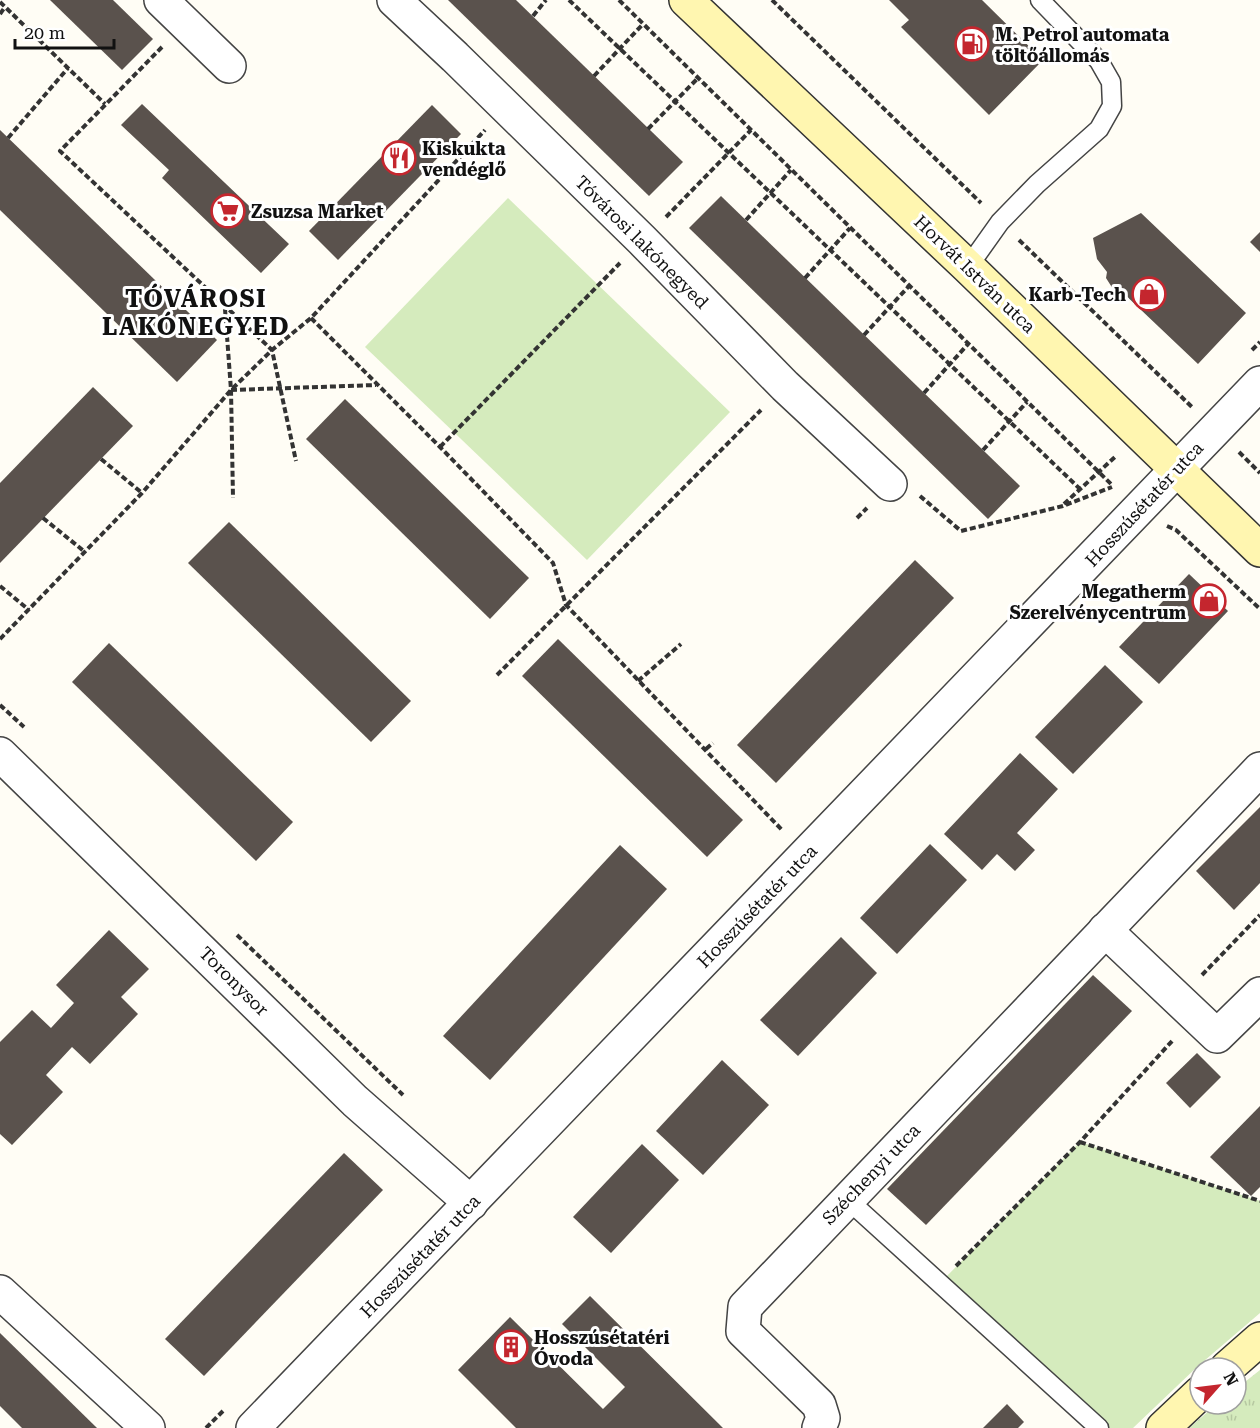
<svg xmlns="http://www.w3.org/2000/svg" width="1260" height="1428" viewBox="0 0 1260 1428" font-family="'Roboto Serif',serif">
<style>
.grass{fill:url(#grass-tufts)}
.park{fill:#d5ebbd}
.building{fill:#5a524d}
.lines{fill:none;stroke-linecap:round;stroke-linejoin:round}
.service-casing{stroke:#444;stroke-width:21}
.minor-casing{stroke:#444;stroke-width:36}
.secondary-casing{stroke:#333;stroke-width:36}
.path{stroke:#333;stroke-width:4;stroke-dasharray:6 3;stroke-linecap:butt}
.service{stroke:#fff;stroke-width:18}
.minor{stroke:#fff;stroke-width:33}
.secondary{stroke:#fff6b0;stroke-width:33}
.labels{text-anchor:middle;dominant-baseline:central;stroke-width:6;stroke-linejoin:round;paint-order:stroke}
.poi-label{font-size:18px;font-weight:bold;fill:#111;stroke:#fff;text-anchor:start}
.street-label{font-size:18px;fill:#111;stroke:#fff}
.district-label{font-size:24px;font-weight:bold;letter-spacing:1.5px;fill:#111;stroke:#fff}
</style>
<defs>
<pattern id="grass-tufts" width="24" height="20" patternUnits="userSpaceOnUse" patternTransform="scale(1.5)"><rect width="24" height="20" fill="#d5ebbd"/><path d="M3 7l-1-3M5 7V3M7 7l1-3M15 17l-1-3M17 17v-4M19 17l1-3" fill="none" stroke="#b6c8a1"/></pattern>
</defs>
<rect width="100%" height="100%" fill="#fffdf5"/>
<path class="grass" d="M 1260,1370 L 1260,1428 L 1189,1428 L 1217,1404 L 1236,1404 L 1236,1389 Z"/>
<g class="park">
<path d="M 508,198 L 730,412 L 587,560 L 365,347 Z"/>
<path d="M 1080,1142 L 1260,1201 L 1260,1313 L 1197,1367 L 1133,1428 L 1099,1428 L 939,1284 Z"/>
</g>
<g class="building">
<path d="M 50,0 L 113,0 L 153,39 L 122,70 Z"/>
<path d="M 448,0 L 516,0 L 683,162 L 649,196 Z"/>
<path d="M 889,0 L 982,0 L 1043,60 L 989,115 L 901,27 L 909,20 Z"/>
<path d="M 142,104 L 289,244 L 261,273 L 162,178 L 169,170 L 121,125 Z"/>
<path d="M 432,105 L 461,134 L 338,260 L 309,231 Z"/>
<path d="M 0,130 L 217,340 L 177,382 L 0,210 Z"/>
<path d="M 721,196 L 1020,486 L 988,519 L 689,228 Z"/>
<path d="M 1141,213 L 1246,313 L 1198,364 L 1120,290 L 1113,289 L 1106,278 L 1107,272 L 1097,259 L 1093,238 Z"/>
<path d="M 1260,232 L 1260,252 L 1250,242 Z"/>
<path d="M 93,387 L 133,426 L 0,563 L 0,483 Z"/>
<path d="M 345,399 L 529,578 L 490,619 L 306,439 Z"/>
<path d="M 229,522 L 411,701 L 371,742 L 188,563 Z"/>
<path d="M 915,560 L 954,598 L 776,783 L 737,745 Z"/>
<path d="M 1189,574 L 1228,611 L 1159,684 L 1119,647 Z"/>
<path d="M 558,639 L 743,820 L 707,857 L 522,676 Z"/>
<path d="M 109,643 L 293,822 L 256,861 L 72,682 Z"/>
<path d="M 1105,665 L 1143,702 L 1073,774 L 1035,737 Z"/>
<path d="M 1020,753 L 1058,789 L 1017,833 L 1035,850 L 1015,871 L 997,854 L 982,870 L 944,834 Z"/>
<path d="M 1260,807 L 1260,883 L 1234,910 L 1196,871 Z"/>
<path d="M 930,844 L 967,880 L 897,954 L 860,918 Z"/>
<path d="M 620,845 L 667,889 L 490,1080 L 443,1036 Z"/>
<path d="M 109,930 L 149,969 L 121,997 L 138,1014 L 90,1064 L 72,1047 L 46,1075 L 63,1092 L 12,1145 L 0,1134 L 0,1042 L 32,1010 L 51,1028 L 74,1003 L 56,985 Z"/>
<path d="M 841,937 L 877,973 L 798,1056 L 760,1020 Z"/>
<path d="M 1093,975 L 1132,1011 L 926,1225 L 887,1189 Z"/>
<path d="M 1197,1053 L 1221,1077 L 1190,1108 L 1166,1083 Z"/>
<path d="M 722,1060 L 769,1105 L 703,1175 L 656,1131 Z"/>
<path d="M 1260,1106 L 1260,1187 L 1251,1196 L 1210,1157 Z"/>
<path d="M 642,1144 L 679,1180 L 611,1253 L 573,1217 Z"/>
<path d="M 344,1153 L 383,1190 L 204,1376 L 165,1339 Z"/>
<path d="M 590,1296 L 723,1428 L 516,1428 L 458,1370 L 510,1317 L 603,1409 L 625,1387 L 562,1324 Z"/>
<path d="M 0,1333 L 97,1428 L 22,1428 L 0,1406 Z"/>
<path d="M 1007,1404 L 1024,1422 L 1018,1428 L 983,1428 Z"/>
</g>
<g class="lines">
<g class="service-casing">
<g id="service">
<path d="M 968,267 L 1000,222 L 1037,184 L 1099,129 L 1112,106 L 1111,82 L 1099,61 L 1040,0"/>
<path d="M 847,1199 L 1099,1428"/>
</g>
</g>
<g class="minor-casing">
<g id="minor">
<path d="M 161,0 L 229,66"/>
<path d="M 394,0 L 455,57 L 642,240 L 785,386 L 890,484"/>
<path d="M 0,754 L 355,1101 L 471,1203"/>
<path d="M 1105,930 L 1217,1036 L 1260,994"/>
<path d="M 0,1292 L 148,1428"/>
<path d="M 253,1428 L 1260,383"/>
<path d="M 819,1428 L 823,1418 L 819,1405 L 743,1331 L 745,1307 L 1260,769"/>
</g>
</g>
<g class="secondary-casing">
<g id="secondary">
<path d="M 686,0 L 968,267 L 1260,550"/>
<path d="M 1227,1368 L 1260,1339"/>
<path d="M 1163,1428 L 1200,1393"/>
</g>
</g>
<g class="path">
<path d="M 569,0 L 1080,489"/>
<path d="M 619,0 L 1113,486"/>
<path d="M 772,0 L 981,203"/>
<path d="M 0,2 L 105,104"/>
<path d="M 0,14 L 5,7"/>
<path d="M 533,16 L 546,0"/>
<path d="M 162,47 L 60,151 L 272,350 L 296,461"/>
<path d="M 594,76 L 643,24"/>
<path d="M 648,129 L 698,78"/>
<path d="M 8,138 L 68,68"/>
<path d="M 666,217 L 751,130"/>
<path d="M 746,220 L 791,170"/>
<path d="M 1019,240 L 1193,408"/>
<path d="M 805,278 L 850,228"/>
<path d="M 225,309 L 231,390 L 233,498"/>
<path d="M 311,318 L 440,447 L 553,563 L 566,605 L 783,831"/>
<path d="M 864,335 L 909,286"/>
<path d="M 1252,350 L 1260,342"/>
<path d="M 231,390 L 376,385"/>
<path d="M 924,393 L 968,344"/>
<path d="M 440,447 L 620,263"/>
<path d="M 983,450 L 1027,402"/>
<path d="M 1239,452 L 1260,473"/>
<path d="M 101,459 L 142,493"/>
<path d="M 920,496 L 961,531 L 1063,506 L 1112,487"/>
<path d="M 1064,504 L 1116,456"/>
<path d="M 43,518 L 85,552"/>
<path d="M 857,518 L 867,508"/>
<path d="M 1167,526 L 1176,530 L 1260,609"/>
<path d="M 0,586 L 29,610"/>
<path d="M 0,639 L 142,493 L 231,390 L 272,350 L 311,318 L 485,130"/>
<path d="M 497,675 L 761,410"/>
<path d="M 638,681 L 681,644"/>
<path d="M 0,705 L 24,727"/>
<path d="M 706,749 L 713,743"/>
<path d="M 237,935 L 403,1095"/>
<path d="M 1202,975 L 1260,915"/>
<path d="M 1080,1142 L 1260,1201"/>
<path d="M 956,1266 L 1080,1142 L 1173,1040"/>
<path d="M 206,1428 L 223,1411"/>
</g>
<use href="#service" class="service"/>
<use href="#minor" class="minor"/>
<use href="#secondary" class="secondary"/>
</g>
<defs>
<g id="fuel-ring" transform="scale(1.725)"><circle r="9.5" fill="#fff" stroke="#c4262e" stroke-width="1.5"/><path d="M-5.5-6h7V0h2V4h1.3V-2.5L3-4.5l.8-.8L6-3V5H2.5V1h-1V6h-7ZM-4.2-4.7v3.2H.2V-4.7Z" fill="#c4262e"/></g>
<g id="restaurant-ring" transform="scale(1.725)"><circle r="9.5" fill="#fff" stroke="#c4262e" stroke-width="1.5"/><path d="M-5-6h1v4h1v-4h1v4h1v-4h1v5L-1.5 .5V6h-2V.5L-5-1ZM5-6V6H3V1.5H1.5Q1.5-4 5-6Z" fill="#c4262e"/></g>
<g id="supermarket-ring" transform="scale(1.725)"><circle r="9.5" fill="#fff" stroke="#c4262e" stroke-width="1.5"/><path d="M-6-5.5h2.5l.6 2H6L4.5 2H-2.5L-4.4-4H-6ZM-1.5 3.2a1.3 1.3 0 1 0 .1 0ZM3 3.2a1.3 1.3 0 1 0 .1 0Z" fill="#c4262e"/></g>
<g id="shop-ring" transform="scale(1.725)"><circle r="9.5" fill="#fff" stroke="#c4262e" stroke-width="1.5"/><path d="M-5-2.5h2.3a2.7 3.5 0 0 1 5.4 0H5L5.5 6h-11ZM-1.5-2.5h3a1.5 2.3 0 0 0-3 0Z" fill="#c4262e"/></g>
<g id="building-ring" transform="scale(1.725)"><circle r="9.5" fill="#fff" stroke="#c4262e" stroke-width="1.5"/><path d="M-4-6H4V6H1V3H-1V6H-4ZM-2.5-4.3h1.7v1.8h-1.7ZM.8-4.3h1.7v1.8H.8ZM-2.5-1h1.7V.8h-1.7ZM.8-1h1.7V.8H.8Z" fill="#c4262e"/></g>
</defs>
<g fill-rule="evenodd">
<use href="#fuel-ring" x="972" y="44"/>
<use href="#restaurant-ring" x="399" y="158"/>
<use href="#supermarket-ring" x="228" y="211"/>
<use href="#shop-ring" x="1149" y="294"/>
<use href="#shop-ring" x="1209" y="601"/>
<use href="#building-ring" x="511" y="1347"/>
</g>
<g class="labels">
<g class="poi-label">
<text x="995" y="34">M. Petrol automata<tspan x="995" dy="21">töltőállomás</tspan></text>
<text x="422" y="148">Kiskukta<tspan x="422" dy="21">vendéglő</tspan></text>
<text x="251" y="211">Zsuzsa Market</text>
<text x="1126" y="294" text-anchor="end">Karb-Tech</text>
<text x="1186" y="591" text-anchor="end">Megatherm<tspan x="1186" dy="21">Szerelvénycentrum</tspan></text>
<text x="534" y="1337">Hosszúsétatéri<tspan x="534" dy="21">Óvoda</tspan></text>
</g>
<g class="street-label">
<text transform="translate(642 242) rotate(45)">Tóvárosi lakónegyed</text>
<text transform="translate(975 274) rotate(44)">Horvát István utca</text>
<text transform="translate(1144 504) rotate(-47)">Hosszúsétatér utca</text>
<text transform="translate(757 906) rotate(-46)">Hosszúsétatér utca</text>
<text transform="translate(234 981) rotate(45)">Toronysor</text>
<text transform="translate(871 1174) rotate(-46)">Széchenyi utca</text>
<text transform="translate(420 1256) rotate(-46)">Hosszúsétatér utca</text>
</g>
<g class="district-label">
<text x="196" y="299">TÓVÁROSI<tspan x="196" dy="28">LAKÓNEGYED</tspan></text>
</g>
</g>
<g transform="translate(1218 1386) rotate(62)"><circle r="28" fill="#ffffff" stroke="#a0a0a0" stroke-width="1.5"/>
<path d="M0-4.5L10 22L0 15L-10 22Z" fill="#c4262e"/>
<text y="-9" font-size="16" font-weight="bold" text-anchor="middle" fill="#111111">N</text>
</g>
<path d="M15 39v9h99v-9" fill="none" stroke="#111111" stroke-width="3"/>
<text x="24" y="39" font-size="18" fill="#111111" stroke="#ffffff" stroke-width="4.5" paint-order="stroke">20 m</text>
</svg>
